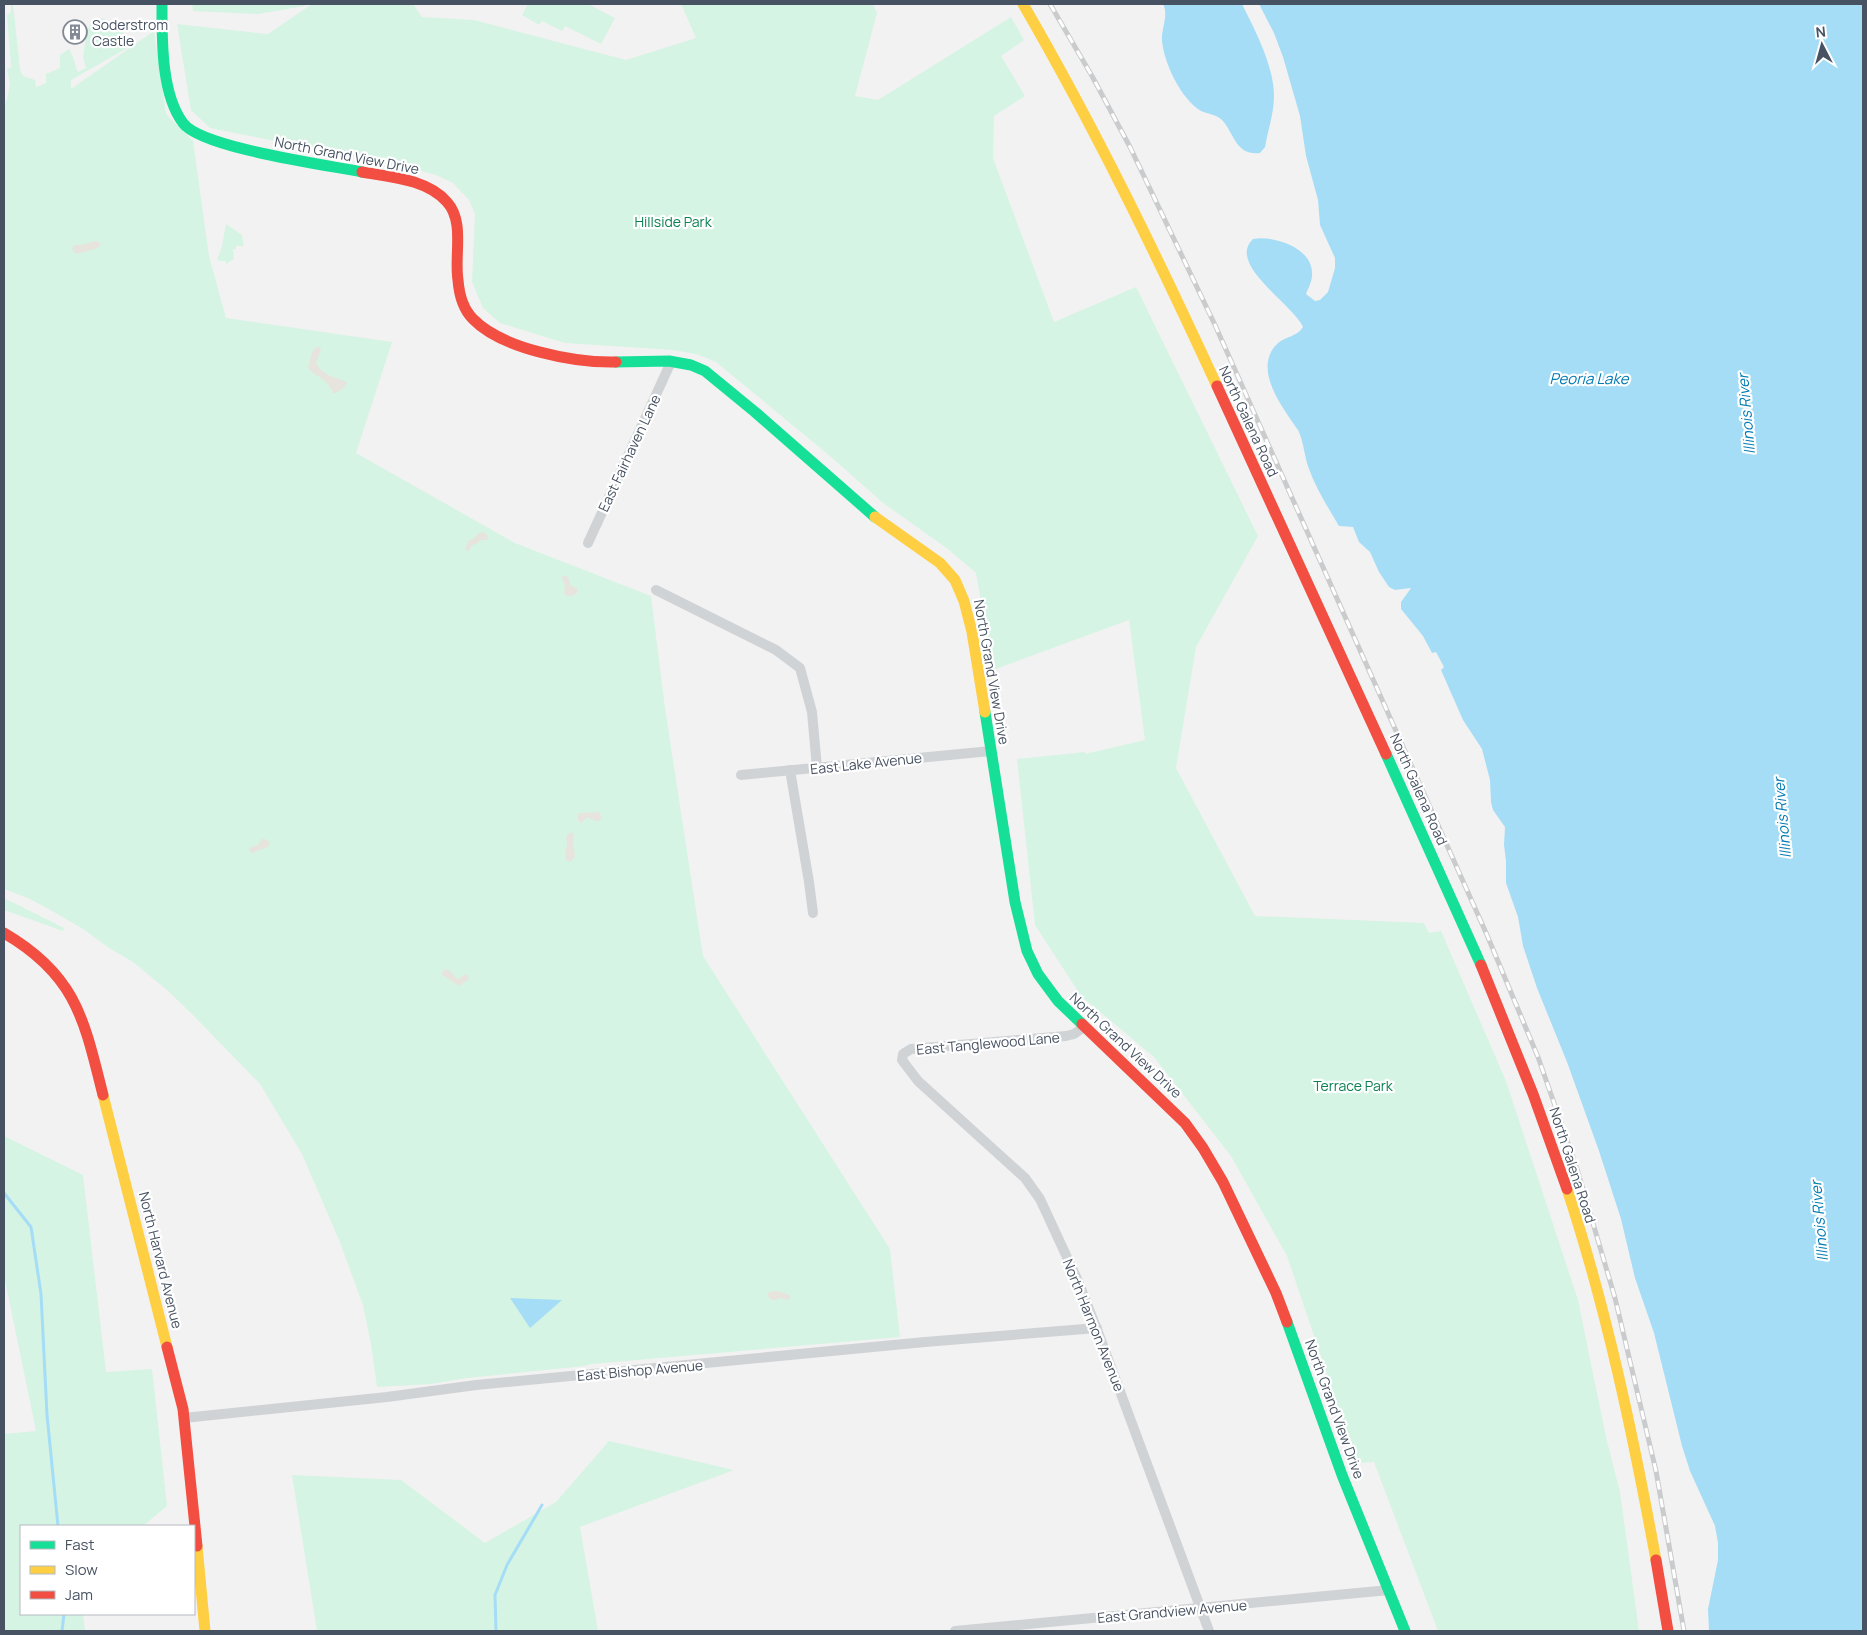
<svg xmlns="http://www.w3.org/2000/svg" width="1867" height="1635" viewBox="0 0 1867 1635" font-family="Manrope,sans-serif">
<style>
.green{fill:#d5f4e4}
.sand{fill:#e7e4de}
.water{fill:#a5ddf6}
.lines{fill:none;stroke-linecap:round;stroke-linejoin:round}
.stream{stroke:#a5ddf6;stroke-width:3}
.street{stroke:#d0d3d6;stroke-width:10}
.fast{stroke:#16e098;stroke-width:11}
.slow{stroke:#ffcf43;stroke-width:11}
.jam{stroke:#f24e42;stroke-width:11}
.rail-casing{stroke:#c9cbcd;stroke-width:5}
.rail{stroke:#fff;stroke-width:3;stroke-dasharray:9;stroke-linecap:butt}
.labels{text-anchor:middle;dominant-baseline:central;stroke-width:4.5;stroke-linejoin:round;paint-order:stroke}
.poi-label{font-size:14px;fill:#475262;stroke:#fff;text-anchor:start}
.street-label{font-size:14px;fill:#475262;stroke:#fff}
.park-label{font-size:14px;fill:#0c8253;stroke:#fff}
.water-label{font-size:15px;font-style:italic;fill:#017bb2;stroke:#fff}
</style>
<rect width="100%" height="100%" fill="#f3f2f2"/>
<g class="green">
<path d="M 11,4 L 13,4 L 20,69 L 23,76 L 35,80 L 36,87 L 46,83 L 46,74 L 60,68 L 60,55 L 69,49 C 74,56 74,64 78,72 L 86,68 L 83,57 L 87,30 L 92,22 L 101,21 L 101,18 C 111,20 125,36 136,43 L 71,80 L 71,89 L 154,31 L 166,114 L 193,141 L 209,256 L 226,318 L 392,342 L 356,453 L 515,543 L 651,596 L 665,708 L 703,956 L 890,1249 L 900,1337 L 591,1364 L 585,1366 L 467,1378 L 431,1384 L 377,1387 L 371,1344 L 363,1305 L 339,1240 L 302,1154 L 260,1084 L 192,1014 L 167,990 L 133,962 L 109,948 L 83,929 L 54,912 L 30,899 L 4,889 L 4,102 L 6,103 L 10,85 L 7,69 L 11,67 L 7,15 L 11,12 Z"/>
<path d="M 192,4 L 305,4 L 305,6 L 258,14 L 193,11 Z"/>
<path d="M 312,4 L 413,4 L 422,17 L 474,20 L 626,60 L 696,38 L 681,4 L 873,4 L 877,13 L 855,96 L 878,100 L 1011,17 L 1024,40 L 1001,56 L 1025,96 L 994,116 L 993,158 L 1054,322 L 1136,287 L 1258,536 L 1196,647 L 1176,768 L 1255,916 L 1424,923 L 1429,933 L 1441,931 L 1506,1081 L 1578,1300 L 1606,1437 L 1620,1492 L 1639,1631 L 1438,1631 L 1374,1462 L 1357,1463 L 1287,1256 L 1231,1156 L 1154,1057 L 1081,996 L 1035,925 L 1017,759 L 1085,752 L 1085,754 L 1145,740 L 1129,620 L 993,670 L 976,573 L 948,549 L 883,503 L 830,456 L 716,362 L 696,354 L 673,350 L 565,343 L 500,323 L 483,308 L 472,282 L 475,214 L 469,200 L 453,183 L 436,175 L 414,169 L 210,128 L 191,110 L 177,24 L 268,34 Z"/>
<path d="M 528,4 L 588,4 L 615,18 L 601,44 L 565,26 L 562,31 L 542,21 L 539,25 L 522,15 Z"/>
<path d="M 226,224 L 242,235 L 244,246 L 236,246 L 236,249 L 233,249 L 234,259 L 226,264 L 226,261 L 219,261 L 217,259 C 224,246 223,237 226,224 Z"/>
<path d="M 4,898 L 64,928 L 63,931 L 4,910 Z"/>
<path d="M 4,1136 L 83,1175 L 106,1372 L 152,1369 L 167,1506 L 143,1526 L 21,1526 L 21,1614 L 83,1614 L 85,1631 L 4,1631 L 4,1434 L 36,1431 L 4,1275 Z"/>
<path d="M 609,1441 L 734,1470 L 580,1527 L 598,1631 L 317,1631 L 292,1475 L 401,1480 L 485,1543 L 556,1502 Z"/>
</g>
<g class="sand">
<path d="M 96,241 L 101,243 L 99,247 C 94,249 79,255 74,253 L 72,248 L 74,245 L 81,245 Z"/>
<path d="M 316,347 L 319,347 L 321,350 L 316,362 C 321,376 336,377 347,382 L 345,387 L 336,393 L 333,393 C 327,377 316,378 308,368 L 312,352 Z"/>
<path d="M 484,532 L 488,536 L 487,540 L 481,540 L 477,544 L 472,545 L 469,551 L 465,550 L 468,541 L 474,538 L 479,533 Z"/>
<path d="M 563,575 L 568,577 L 570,585 L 577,588 L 577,593 L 572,596 L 567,596 L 564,593 L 565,586 L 562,578 Z"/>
<path d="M 599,812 L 602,817 L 599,821 C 590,822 590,812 582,823 L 578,821 L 578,814 L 580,813 Z"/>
<path d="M 572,832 L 574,835 L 573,841 L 575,856 L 571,862 L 566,860 L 565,854 L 567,844 L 566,836 Z"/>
<path d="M 262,839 L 265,839 L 270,842 L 268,847 L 252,853 L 250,852 L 249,848 L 258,845 Z"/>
<path d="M 446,969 L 450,971 L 457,979 L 467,974 L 469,979 L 459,986 L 442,975 L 442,972 Z"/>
<path d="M 773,1291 L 782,1292 L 790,1295 L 790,1299 L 788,1300 L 781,1298 L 776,1300 L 771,1300 L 767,1295 L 769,1292 Z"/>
</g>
<g class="water">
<path d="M 1163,4 L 1242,4 C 1255,30 1274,66 1274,96 C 1274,113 1268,130 1265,147 L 1260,153 C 1235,156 1234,132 1222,120 C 1216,114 1207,114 1201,111 C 1181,99 1164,63 1162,41 C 1161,29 1169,15 1163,4 Z"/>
<path d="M 1259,4 L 1863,4 L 1863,1631 L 1709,1631 L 1708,1609 L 1718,1560 L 1718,1543 L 1715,1526 L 1690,1471 L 1682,1446 L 1654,1333 L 1635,1278 L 1621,1219 L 1599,1151 L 1567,1062 L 1537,988 L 1523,946 L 1518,917 L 1506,883 L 1506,861 L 1504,845 L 1505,827 L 1493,810 L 1491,802 L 1490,780 L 1482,749 L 1463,720 L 1441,670 L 1444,667 L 1436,652 L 1432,653 L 1423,636 L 1401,609 L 1401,602 L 1411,588 L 1395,590 L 1389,587 L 1379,572 L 1370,552 L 1359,542 L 1353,527 L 1339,526 C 1328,507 1316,489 1309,469 C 1304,456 1304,442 1298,430 C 1283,408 1251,368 1278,343 C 1286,336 1297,337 1303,327 C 1294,305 1226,264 1253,239 C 1273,235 1311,247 1312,272 C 1313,279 1309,287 1306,294 L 1315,301 L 1320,300 L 1328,292 L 1335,268 L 1335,258 L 1320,225 L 1318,200 L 1306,156 L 1300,116 L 1283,57 L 1274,33 Z"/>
<path d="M 510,1298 L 562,1300 L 530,1328 Z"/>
</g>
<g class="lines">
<g class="stream">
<path d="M 4,1193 L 31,1227 L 41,1294 L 47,1415 L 58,1526"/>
<path d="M 62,1631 L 64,1614"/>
<path d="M 496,1631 L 495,1595 L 507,1565 L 542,1505"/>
</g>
<g class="street">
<path d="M 588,543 L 671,362"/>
<path d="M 656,590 L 776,650 L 800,668 L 812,712 L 817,768"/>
<path d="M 790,770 L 809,882 L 813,913"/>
<path d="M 741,775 L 991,751"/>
<path d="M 1084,1027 L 1074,1034 L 1066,1036 L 911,1049 L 903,1054 L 902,1060 L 918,1081 L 1025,1178 L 1040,1199 L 1078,1281 L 1098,1332 L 1209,1631"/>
<path d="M 184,1418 L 387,1397 L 476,1385 L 925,1342 L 1097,1328"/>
<path d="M 955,1631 L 1389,1590"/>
</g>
<g class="fast">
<path d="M 162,4 C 162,39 161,94 183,123 C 201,148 327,165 362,172"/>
<path d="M 616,362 L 669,361 L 691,365 L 705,371 L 755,412 L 875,517"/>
<path d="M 985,712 L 1015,902 L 1027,951 L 1038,974 L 1058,1001 L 1082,1024"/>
<path d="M 1386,754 L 1481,965"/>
<path d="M 1287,1322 L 1342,1475 L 1405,1631"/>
</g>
<g class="slow">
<path d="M 1023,4 C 1095,128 1157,256 1217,386"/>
<path d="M 875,517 L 940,563 L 955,580 L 964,601 L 972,632 L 985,712"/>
<path d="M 103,1095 L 167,1347"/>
<path d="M 1567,1189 C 1607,1310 1633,1435 1656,1560"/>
<path d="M 197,1546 L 205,1631"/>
</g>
<g class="jam">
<path d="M 362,172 C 390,177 427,179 447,202 C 465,222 454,255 458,280 C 459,293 463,309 473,319 C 502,349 575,363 616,362"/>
<path d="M 1217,386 L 1386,754"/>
<path d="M 4,933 C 76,975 84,1019 103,1095"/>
<path d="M 1481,965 L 1533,1094 L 1567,1189"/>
<path d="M 1082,1024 L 1185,1123 L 1203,1148 L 1223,1182 L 1276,1293 L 1287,1322"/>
<path d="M 167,1347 L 183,1409 L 197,1546"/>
<path d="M 1656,1560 L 1668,1631"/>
</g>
<g class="rail-casing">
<path id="rail" d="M 1050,4 L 1092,76 L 1130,147 L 1215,325 L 1487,935 L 1538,1057 L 1577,1169 L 1615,1298 L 1656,1471 L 1684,1631"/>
</g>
<use href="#rail" class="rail"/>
</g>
<defs>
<g id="building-ring" transform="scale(1.25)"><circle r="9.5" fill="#fff" stroke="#838a94" stroke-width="1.5"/><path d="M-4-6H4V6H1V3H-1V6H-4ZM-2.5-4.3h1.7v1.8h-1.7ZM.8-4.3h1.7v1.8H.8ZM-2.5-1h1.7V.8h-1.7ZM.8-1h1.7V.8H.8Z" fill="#838a94"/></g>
</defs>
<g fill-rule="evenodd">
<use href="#building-ring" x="75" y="32"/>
</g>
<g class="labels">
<g class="poi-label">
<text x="92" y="24">Soderstrom<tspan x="92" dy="16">Castle</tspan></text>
</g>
<g class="street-label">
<text transform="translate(347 155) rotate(11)">North Grand View Drive</text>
<text transform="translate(1249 421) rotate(65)">North Galena Road</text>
<text transform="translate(629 453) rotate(-65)">East Fairhaven Lane</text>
<text transform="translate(992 672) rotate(80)">North Grand View Drive</text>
<text transform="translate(866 763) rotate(-6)">East Lake Avenue</text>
<text transform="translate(1419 789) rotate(66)">North Galena Road</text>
<text transform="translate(988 1043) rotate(-5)">East Tanglewood Lane</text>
<text transform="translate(1126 1045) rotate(43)">North Grand View Drive</text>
<text transform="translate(1573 1165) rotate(72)">North Galena Road</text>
<text transform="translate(161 1260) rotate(76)">North Harvard Avenue</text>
<text transform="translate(1094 1325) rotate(68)">North Harmon Avenue</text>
<text transform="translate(640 1370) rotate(-5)">East Bishop Avenue</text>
<text transform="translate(1335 1409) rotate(70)">North Grand View Drive</text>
<text transform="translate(1172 1611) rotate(-5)">East Grandview Avenue</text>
</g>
<g class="park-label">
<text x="673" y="221">Hillside Park</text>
<text x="1353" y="1085">Terrace Park</text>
</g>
<g class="water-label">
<text x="1589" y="378">Peoria Lake</text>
<text transform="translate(1746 414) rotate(-95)">Illinois River</text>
<text transform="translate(1782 818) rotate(-95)">Illinois River</text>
<text transform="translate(1819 1221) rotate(-95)">Illinois River</text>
</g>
</g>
<rect width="1867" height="1635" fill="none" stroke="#475262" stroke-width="10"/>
<rect x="20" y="1525" width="175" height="90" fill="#ffffff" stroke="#b5bac0"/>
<rect x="30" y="1541" width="25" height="8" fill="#16e098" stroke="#b5bac0"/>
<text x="65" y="1550" font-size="15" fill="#475262">Fast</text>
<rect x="30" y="1566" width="25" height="8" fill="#ffcf43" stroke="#b5bac0"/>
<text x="65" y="1575" font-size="15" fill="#475262">Slow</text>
<rect x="30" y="1591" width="25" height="8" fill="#f24e42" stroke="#b5bac0"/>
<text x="65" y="1600" font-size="15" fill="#475262">Jam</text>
<g transform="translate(1822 45) rotate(354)" stroke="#ffffff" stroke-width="4" paint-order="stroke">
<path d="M0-4L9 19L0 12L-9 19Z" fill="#475262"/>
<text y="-8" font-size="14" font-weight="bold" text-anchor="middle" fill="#475262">N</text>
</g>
</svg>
